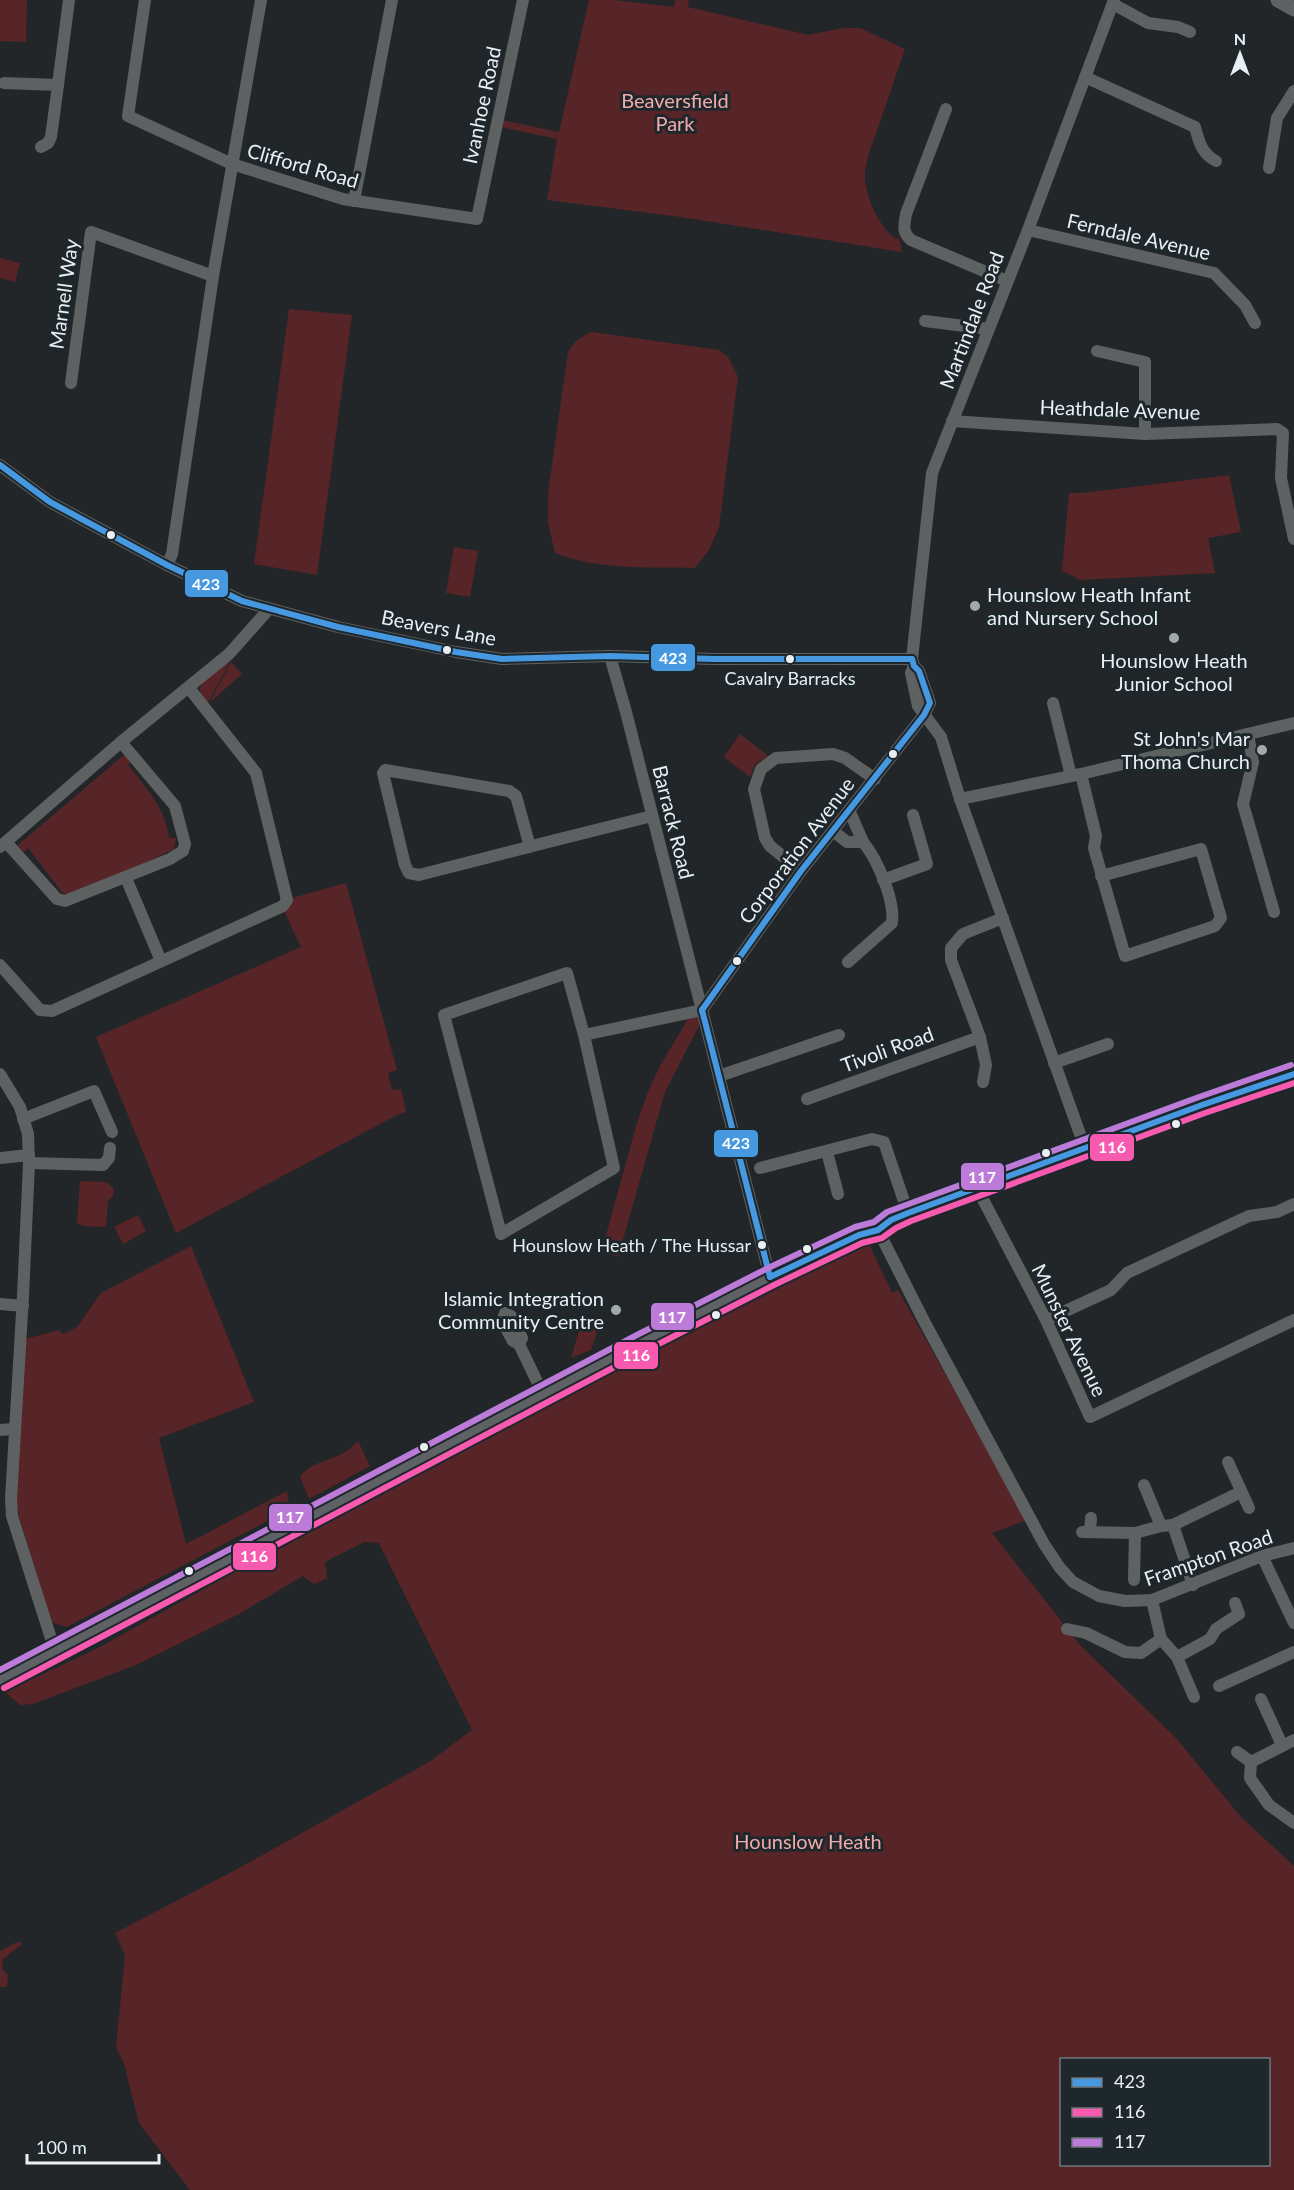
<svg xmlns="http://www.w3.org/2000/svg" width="1294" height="2190" viewBox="0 0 1294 2190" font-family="Lato,sans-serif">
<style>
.green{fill:#572528;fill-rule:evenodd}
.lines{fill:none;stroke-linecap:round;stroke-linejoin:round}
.minor{stroke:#5e6162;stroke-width:12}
.major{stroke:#5e6264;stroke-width:15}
.bus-1-casing{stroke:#1e272c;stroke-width:10}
.bus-2-casing{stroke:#1e272c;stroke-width:10}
.bus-3-casing{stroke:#1e272c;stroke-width:10}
.bus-1{stroke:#4699e1;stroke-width:6}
.bus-2{stroke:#f75aaf;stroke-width:6}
.bus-3{stroke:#bd7bd9;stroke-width:6}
.bus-dot{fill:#e9eff2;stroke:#1e272c;stroke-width:2}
.poi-dot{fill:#a3a9ab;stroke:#1e272c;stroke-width:2}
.labels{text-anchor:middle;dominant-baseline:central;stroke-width:6;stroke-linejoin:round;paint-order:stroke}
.bus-label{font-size:18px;fill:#e9eff2;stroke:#1e272c}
.park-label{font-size:20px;fill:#f3aaa9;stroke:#1e272c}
.street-label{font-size:20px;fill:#e9eff2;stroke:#1e272c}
.poi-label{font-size:20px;fill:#e9eff2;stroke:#1e272c;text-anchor:end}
.line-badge{stroke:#1e272c;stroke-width:2}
.badge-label{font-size:16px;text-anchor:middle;font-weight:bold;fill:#fff}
</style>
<rect width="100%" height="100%" fill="#222628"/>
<g class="green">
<path d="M 0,0 L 27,0 L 26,42 L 0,41 Z"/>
<path d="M 589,0 L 614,0 L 674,7 L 675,0 L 689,0 L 688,7 L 808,35 L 843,28 L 860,28 L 905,49 C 896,74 888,99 879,125 C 874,140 866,157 865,174 C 864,195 879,227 896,239 L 899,238 L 902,252 L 681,217 L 547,200 L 557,139 L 501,127 L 502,120 L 559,132 Z"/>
<path d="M 0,258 L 20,263 L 15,282 L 0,278 Z"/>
<path d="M 289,309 L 352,315 L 317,575 L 254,564 Z"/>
<path d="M 592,332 L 719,350 L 728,357 L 738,377 L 719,527 L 709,550 L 695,568 C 651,567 596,570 555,553 L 548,523 L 548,493 L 568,352 C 574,342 581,336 592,332 Z"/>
<path d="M 1229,475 L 1241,532 L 1208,538 L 1215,573 L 1081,580 L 1062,571 L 1069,493 L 1083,493 Z"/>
<path d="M 454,547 L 478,551 L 470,597 L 446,593 Z"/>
<path d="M 230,660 L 230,662 L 207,704 C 201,696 197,691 203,682 Z"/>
<path d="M 231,662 L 242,674 L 209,703 Z"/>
<path d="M 740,734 L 768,756 L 755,764 L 750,777 L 724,757 Z"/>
<path d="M 126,753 L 134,759 L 128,765 C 145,787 166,808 169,838 L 176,838 L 174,849 L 125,872 L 68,895 L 62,892 L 28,848 L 22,853 L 18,845 Z"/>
<path d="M 346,883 L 397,1070 L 388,1073 L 392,1090 L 401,1089 L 406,1112 L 397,1115 L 176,1233 L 96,1037 L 301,947 L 284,911 L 292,898 Z"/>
<path d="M 694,1009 L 700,1024 L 665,1092 L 618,1257 L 602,1250 L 636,1126 L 647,1094 L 660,1066 Z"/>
<path d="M 80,1181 L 106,1182 L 114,1189 L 113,1196 L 108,1201 L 106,1227 L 83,1226 L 77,1223 Z"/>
<path d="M 138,1215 L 146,1231 L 123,1244 L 114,1227 Z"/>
<path d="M 868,1242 L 892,1293 L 898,1290 L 1027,1520 L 992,1533 L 1080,1645 L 1176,1738 L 1241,1817 L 1294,1866 L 1294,2190 L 190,2190 L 139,2123 L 127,2076 L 126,2068 L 116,2047 L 125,1955 L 115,1933 L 243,1866 L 429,1762 L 472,1730 L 379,1543 L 364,1542 L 325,1562 L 327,1578 L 314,1584 L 303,1576 L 239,1614 L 136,1665 L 33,1704 L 20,1705 L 5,1692 L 98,1648 L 435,1460 L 592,1379 ZM 1062,2060 L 1268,2060 L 1268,2164 L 1062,2164 Z"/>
<path d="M 191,1246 L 254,1402 L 159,1438 L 186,1544 L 287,1491 L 290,1509 L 67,1627 L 51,1622 L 19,1516 L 14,1490 L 25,1339 L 59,1330 L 63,1334 L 77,1327 L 101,1293 Z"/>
<path d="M 581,1323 L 598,1328 L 591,1350 L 571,1358 Z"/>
<path d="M 358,1441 L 370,1466 L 309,1499 L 300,1477 C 311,1461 332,1461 347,1451 C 351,1448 354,1444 358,1441 Z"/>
<path d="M 19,1941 L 22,1944 L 2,1960 L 3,1970 L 8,1975 L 7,1987 L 0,1987 L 0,1951 Z"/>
</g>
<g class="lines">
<g class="minor">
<path d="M 145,0 L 128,116 L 232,164 L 343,199 L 477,219 L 523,0"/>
<path d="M 1113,4 L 1148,23 L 1178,27 L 1190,32"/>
<path d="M 1085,77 L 1195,127 C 1199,142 1202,154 1216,161"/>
<path d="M 4,83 L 58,85 L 69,0"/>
<path d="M 946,109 L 906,214 C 904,226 902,232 911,240 L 1007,281"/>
<path d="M 41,147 L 48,143 L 51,137 L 58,85"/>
<path d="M 1269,168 L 1277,118 L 1294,91"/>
<path d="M 354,201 L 392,0"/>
<path d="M 1028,230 L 1214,273 L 1245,305 L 1255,323"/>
<path d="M 925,321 L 988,329"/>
<path d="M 1097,351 L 1145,362 L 1145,434"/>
<path d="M 71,383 L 91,232 L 213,276"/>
<path d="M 952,421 L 1145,434 L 1277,429 L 1283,433 L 1281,478 L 1294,539"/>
<path d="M 0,465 L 50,502 L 167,565 L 242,601 L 338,627 L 456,652 L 502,659 L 610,656 L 715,659 L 912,659"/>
<path d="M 167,565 L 172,554 L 213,276 L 261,0"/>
<path d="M 610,656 L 626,712 L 770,1277"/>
<path d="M 914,666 L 911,673 L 918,706 L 941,737 L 960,799 L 1085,1148"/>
<path d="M 1053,703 L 1071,776"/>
<path d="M 1248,734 L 1253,762 L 1243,804 L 1274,912"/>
<path d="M 1081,774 L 1096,836 L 1094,848 L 1125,956 L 1215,926 L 1221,918 L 1201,849 L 1101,876"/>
<path d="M 960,799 L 1081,774 L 1294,723"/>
<path d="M 849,810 L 863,842"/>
<path d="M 833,831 L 847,842 L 863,842 C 878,860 895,901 892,923 L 848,962"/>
<path d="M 6,842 L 57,899 L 65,901 L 170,859 L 183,851 L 185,844 L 175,806 L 121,742"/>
<path d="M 0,847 L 121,742 L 229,654 L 269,609"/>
<path d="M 530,847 L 516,796 L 509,791 L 385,770 L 383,773 L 405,865 L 409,873 L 419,875 C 497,855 574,835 652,816"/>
<path d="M 801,871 L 770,846 L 765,838 L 754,789 L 761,769 L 776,758 L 833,754 L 845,758 L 875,779"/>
<path d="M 126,878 L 161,961"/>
<path d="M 883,880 L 927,864 L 913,815"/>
<path d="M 0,965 L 40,1010 L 52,1011 L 283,906 L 287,900 L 256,773 L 189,688"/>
<path d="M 702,1010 L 801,871 L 924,715 L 930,703 L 919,671 L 914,666 L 912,659 L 932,473 L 1028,230 L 1114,0"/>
<path d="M 584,1035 L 567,973 L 444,1015 L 501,1234 L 614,1168 L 584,1035 L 702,1010"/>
<path d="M 1054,1063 L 1108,1044"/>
<path d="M 0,1074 L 20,1107 L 28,1134 L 29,1163 L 23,1296 L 11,1499 L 12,1516 L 55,1651"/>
<path d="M 719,1076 L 839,1035"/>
<path d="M 983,1082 L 986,1065 L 980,1037 L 951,960 L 951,948 L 963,934 L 1003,918"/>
<path d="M 807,1099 L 980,1037"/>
<path d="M 23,1119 L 94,1091 L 112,1132"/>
<path d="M 827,1152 L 838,1194"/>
<path d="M 0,1158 L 29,1155"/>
<path d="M 29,1163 L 103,1165 L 109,1158 L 110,1148"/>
<path d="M 760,1168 L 872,1139 L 884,1142 L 908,1213"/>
<path d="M 977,1188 L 1046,1320 L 1090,1417 L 1294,1320"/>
<path d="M 878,1230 L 924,1321 L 1044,1544 L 1060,1568 L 1073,1582 L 1099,1596 L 1125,1601 L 1152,1600 L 1262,1556 L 1294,1548"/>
<path d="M 0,1304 L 23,1306"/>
<path d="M 505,1313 L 511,1316 L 522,1338 L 519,1344 L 513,1341 L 502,1321 Z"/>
<path d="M 1046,1320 L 1111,1290 L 1127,1273 L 1249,1216 L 1277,1212 L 1294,1204"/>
<path d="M 519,1344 L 543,1394"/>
<path d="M 0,1430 L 14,1429"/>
<path d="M 1228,1462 L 1249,1508"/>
<path d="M 1144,1485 L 1161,1526"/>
<path d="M 1173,1525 L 1241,1492"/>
<path d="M 1082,1532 L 1135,1533 L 1161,1526 L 1173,1525 L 1193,1585"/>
<path d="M 1090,1532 L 1091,1518"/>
<path d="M 1262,1556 L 1294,1623"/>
<path d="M 1134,1580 L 1135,1533"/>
<path d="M 1152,1600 L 1161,1639 L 1177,1657 L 1194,1697"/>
<path d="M 1067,1629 L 1086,1633 L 1125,1652 L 1141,1653 L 1161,1639"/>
<path d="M 1177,1657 L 1210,1639 L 1216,1629 L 1239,1614 L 1235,1603"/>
<path d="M 1219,1686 L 1294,1652"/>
<path d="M 1261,1699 L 1282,1745"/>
<path d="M 1237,1752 L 1251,1762 L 1294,1740"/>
<path d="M 1251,1762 L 1250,1778 L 1269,1805 L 1294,1823"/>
</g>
<g class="major">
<path d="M 1278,0 L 1294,9"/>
<path d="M 0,1680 L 639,1344 L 770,1277 L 859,1235 L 878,1230 L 891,1220 L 908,1213 L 1023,1172 L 1202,1105 L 1294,1074"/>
</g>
<g class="bus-1-casing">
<g id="bus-1">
<path d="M 0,465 L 50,502 L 167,565 L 242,601 L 338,627 L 456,652 L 502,659 L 610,656 L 715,659 L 912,659"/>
<path d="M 702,1010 L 801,871 L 924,715 L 930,703 L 919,671 L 914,666 L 912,659"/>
<path d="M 702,1010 L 770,1277"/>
<path d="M 770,1277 L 859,1235 L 878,1230 L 891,1220 L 908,1213 L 1202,1105 L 1294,1074"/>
</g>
</g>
<g class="bus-2-casing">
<path id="bus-2" d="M 4,1688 L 643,1352 L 774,1285 L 862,1243 L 882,1238 L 896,1228 L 911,1221 L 1205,1113 L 1294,1083"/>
</g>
<g class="bus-3-casing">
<path id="bus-3" d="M 0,1670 L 635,1336 L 766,1269 L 855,1227 L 874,1222 L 887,1212 L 1199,1097 L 1291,1065"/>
</g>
<use href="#bus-1" class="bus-1"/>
<use href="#bus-2" class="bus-2"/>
<use href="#bus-3" class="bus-3"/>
</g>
<g class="bus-dot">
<circle cx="111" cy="535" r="5"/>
<circle cx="447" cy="650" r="5"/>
<circle cx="790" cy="659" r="5"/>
<circle cx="893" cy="754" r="5"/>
<circle cx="737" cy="961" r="5"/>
<circle cx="1176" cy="1124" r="5"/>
<circle cx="1046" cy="1153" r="5"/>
<circle cx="762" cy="1245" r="5"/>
<circle cx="807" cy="1249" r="5"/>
<circle cx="716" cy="1315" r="5"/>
<circle cx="424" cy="1447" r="5"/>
<circle cx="189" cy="1571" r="5"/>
</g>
<g class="poi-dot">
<circle cx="975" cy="606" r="6"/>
<circle cx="1174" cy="638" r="6"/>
<circle cx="1262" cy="750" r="6"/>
<circle cx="616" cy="1310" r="6"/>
</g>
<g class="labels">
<g class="bus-label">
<text x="790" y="678">Cavalry Barracks</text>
<text x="751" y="1245" text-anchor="end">Hounslow Heath / The Hussar</text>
</g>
<g class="park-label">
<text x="675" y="100">Beaversfield<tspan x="675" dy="23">Park</tspan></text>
<text x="808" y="1841">Hounslow Heath</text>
</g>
<g class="street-label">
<text transform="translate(481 105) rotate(-78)">Ivanhoe Road</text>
<text transform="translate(303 165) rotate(16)">Clifford Road</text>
<text transform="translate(1139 236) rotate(13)">Ferndale Avenue</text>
<text transform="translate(63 294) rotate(-82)">Marnell Way</text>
<text transform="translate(971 320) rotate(-69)">Martindale Road</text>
<text transform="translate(1120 409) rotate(2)">Heathdale Avenue</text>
<text transform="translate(439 627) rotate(11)">Beavers Lane</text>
<text transform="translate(674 822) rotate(76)">Barrack Road</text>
<text transform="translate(796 850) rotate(-53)">Corporation Avenue</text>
<text transform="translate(887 1049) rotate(-20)">Tivoli Road</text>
<text transform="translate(1070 1330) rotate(64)">Munster Avenue</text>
<text transform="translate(1208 1557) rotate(-19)">Frampton Road</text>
</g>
<g class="poi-label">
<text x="987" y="594" text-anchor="start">Hounslow Heath Infant<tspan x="987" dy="23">and Nursery School</tspan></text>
<text x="1174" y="660" text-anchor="middle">Hounslow Heath<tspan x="1174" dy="23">Junior School</tspan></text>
<text x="1250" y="738">St John's Mar<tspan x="1250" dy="23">Thoma Church</tspan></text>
<text x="604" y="1298">Islamic Integration<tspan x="604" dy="23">Community Centre</tspan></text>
</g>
</g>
<g class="line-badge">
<rect x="184" y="569" width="45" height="29" rx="6" fill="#4699e1"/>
<rect x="650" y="643" width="46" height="29" rx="6" fill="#4699e1"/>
<rect x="713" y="1129" width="46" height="29" rx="6" fill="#4699e1"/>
<rect x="1089" y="1133" width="46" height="29" rx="6" fill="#f75aaf"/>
<rect x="960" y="1162" width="45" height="29" rx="6" fill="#bd7bd9"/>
<rect x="650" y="1302" width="45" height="29" rx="6" fill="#bd7bd9"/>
<rect x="613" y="1341" width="46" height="29" rx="6" fill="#f75aaf"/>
<rect x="268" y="1503" width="45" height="29" rx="6" fill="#bd7bd9"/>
<rect x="232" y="1542" width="45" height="29" rx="6" fill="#f75aaf"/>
</g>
<g class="badge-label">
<text x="206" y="590">423</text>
<text x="673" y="664">423</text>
<text x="736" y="1149">423</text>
<text x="1112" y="1153">116</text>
<text x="982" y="1183">117</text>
<text x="672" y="1323">117</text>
<text x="636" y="1361">116</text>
<text x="290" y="1523">117</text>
<text x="254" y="1562">116</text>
</g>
<rect x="1060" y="2058" width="210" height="108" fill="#1e272c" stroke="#6f777b" stroke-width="1.5"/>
<rect x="1072" y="2078" width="30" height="9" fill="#4699e1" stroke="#6f777b" stroke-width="1.5"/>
<text x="1114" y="2088" font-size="18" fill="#e9eff2">423</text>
<rect x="1072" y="2108" width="30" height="9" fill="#f75aaf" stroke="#6f777b" stroke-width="1.5"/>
<text x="1114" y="2118" font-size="18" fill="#e9eff2">116</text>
<rect x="1072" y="2138" width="30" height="9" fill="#bd7bd9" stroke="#6f777b" stroke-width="1.5"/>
<text x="1114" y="2148" font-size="18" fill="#e9eff2">117</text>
<g transform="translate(1240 54)" stroke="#1e272c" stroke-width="4.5" paint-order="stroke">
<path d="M0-4.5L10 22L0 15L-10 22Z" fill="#e9eff2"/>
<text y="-9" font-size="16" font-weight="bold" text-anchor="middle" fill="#e9eff2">N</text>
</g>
<path d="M27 2154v9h132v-9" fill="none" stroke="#e9eff2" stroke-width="3"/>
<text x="36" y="2154" font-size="18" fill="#e9eff2" stroke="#1e272c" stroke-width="4.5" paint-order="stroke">100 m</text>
</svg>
